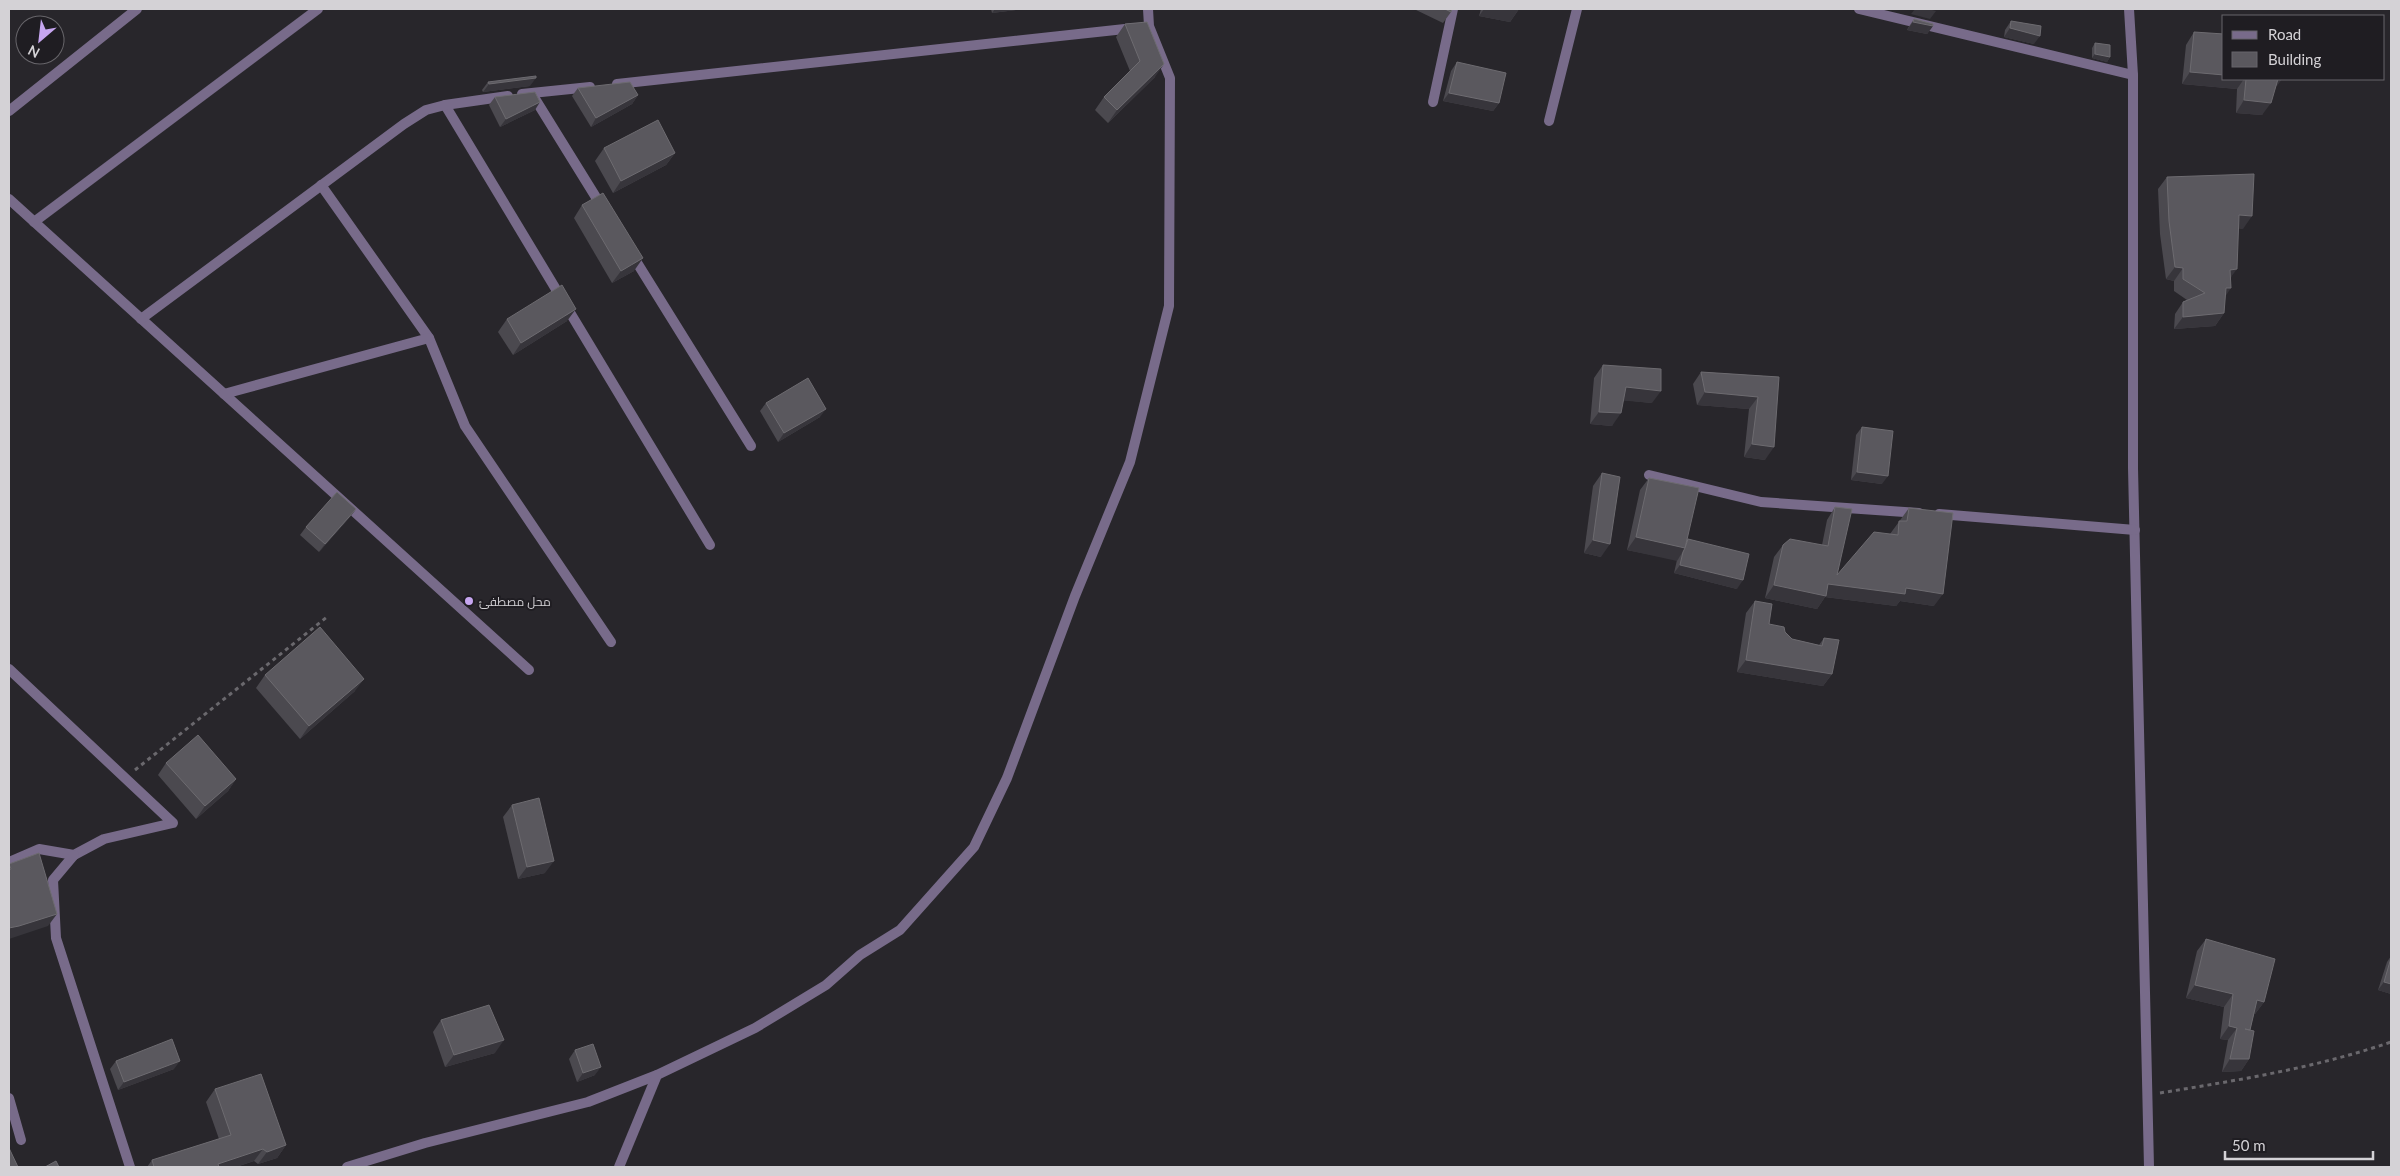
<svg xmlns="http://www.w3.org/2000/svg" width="2400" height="1176" viewBox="0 0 2400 1176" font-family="Lato,Cairo,sans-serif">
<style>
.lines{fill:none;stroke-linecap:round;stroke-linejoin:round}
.path{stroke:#6a686d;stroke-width:3;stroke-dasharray:4 4;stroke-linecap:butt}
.minor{stroke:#786b8a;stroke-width:10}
.wall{fill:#4b494f}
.shaded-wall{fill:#37353b}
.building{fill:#5a585e;stroke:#6d6b70}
.poi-dot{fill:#c6a6f0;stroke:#1f1d22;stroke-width:2}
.labels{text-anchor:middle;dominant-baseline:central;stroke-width:4;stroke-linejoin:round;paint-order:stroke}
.poi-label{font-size:12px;fill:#d4d2d6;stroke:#1f1d22;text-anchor:start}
</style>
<rect width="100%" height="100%" fill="#28262b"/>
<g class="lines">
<g class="path">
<path d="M 135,770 L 327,617"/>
<path d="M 2160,1093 C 2239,1080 2315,1068 2391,1042"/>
</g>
<g class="minor">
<path d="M 1859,9 L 2133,75"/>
<path d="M 2129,9 L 2133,75 L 2133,468 L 2149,1167"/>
<path d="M 617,84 L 1134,28"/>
<path d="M 522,94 L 590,87"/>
<path d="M 532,94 L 602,207"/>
<path d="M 1433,102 L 1453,9"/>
<path d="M 445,105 L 710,545"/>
<path d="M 9,111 L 137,9"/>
<path d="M 1549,121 L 1577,9"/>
<path d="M 321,185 L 429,338 L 465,426 L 611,642"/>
<path d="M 9,199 L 529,670"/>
<path d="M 34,222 L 318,9"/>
<path d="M 631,253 L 751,446"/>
<path d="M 141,319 L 404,124 L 426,110 L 445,105 L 508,96"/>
<path d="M 224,394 L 429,338"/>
<path d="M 1649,475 L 1761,502 L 1919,513"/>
<path d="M 1939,514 L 2135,530"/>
<path d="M 9,669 L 173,823 L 104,839 L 74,855 L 39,849 L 9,862"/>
<path d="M 74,855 L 53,880 L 56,938 L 130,1167"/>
<path d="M 9,1098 L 21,1140"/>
<path d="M 347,1167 L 425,1143 L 588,1102 L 657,1075 L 755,1028 L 826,985 L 860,955 L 900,930 L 974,847 L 1007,778 L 1075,596 L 1130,462 L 1169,306 L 1170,78 L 1149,26 L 1148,9"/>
<path d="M 619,1167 L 657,1075"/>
</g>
</g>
<g class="wall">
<path d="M 991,9 L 1023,9 L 992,13 Z"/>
<path d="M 1414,9 L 1452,9 L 1451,12 L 1443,23 Z"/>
<path d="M 1481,9 L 1519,9 L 1510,22 L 1479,16 Z"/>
<path d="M 1914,19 L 1933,26 L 1927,34 L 1907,30 L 1908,28 Z"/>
<path d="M 2011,21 L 2034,44 L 2004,37 L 2005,30 Z"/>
<path d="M 1125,24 L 1155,77 L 1108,123 L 1095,110 L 1104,97 L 1130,71 L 1116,37 Z"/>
<path d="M 2194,32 L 2224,79 L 2282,79 L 2276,86 L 2262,115 L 2236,113 L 2237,89 L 2182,84 L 2186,45 Z"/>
<path d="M 2095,43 L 2110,57 L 2107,62 L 2092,58 L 2092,48 Z"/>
<path d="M 1457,62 L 1499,103 L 1493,111 L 1443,101 L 1451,71 Z"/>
<path d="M 488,82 L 530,86 L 483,92 L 482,90 Z"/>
<path d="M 578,88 L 638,95 L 632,104 L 591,127 L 572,96 Z"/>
<path d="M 495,97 L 535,110 L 500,127 L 489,105 Z"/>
<path d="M 604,148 L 675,153 L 666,165 L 613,193 L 595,161 Z"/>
<path d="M 2167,177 L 2243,229 L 2239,228 L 2231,278 L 2225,296 L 2224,313 L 2215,326 L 2174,329 L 2175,314 L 2183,302 L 2187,300 L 2174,291 L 2174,281 L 2166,279 L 2160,234 L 2158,189 Z"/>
<path d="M 582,205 L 634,271 L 612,283 L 574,218 Z"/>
<path d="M 507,319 L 567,321 L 513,355 L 498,332 Z"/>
<path d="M 1603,365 L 1652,403 L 1623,400 L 1612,426 L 1590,424 L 1594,378 Z"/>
<path d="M 1701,372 L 1779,377 L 1765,460 L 1744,457 L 1749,409 L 1697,405 L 1693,384 Z"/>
<path d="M 766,403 L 820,417 L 778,442 L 760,411 Z"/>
<path d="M 1862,427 L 1882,484 L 1851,480 L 1856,435 Z"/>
<path d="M 1602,473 L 1601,557 L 1584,553 L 1593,486 Z"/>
<path d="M 1649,478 L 1688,539 L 1737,589 L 1674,573 L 1677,560 L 1627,550 L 1640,490 Z"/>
<path d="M 1835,507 L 1837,575 L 1890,534 L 1909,508 L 1934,606 L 1900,601 L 1896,606 L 1825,597 L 1817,609 L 1765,598 L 1774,557 L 1783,545 L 1822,545 L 1827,520 Z"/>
<path d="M 356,509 L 350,517 L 319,552 L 300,535 L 306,527 Z"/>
<path d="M 1755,601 L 1769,624 L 1785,632 L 1792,639 L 1819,645 L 1824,638 L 1832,674 L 1823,686 L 1737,672 L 1746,613 Z"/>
<path d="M 265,675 L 355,691 L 300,739 L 256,688 Z"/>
<path d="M 166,763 L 236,779 L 228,791 L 196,819 L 158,775 Z"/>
<path d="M 512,805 L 545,873 L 518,879 L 503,817 Z"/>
<path d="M 2206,939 L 2264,1002 L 2255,1014 L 2254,1014 L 2250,1030 L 2249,1059 L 2241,1071 L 2222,1072 L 2228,1040 L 2220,1039 L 2224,1007 L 2186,998 L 2197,951 Z"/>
<path d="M 2391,956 L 2391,994 L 2378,990 L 2387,962 Z"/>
<path d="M 441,1020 L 495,1053 L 445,1067 L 433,1032 Z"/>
<path d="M 575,1050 L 595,1075 L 577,1082 L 569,1059 Z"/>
<path d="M 116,1061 L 174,1069 L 118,1090 L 110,1069 Z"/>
<path d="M 215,1089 L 286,1145 L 277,1158 L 258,1164 L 254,1161 L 236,1167 L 147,1167 L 152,1160 L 219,1139 L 206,1102 Z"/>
</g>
<g class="shaded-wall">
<path d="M 995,9 L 1023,9 L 992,13 Z"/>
<path d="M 1484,9 L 1519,9 L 1510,22 L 1479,16 Z"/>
<path d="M 1915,9 L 1928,9 L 1936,11 L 1930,19 L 1911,14 Z"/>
<path d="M 1913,22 L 1933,26 L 1927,34 L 1907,30 Z"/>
<path d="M 2010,28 L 2040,36 L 2034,44 L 2004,37 Z"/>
<path d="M 2095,54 L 2110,57 L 2107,62 L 2092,58 Z"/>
<path d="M 1164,64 L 1155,77 L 1108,123 L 1117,110 Z"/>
<path d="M 2190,72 L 2224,75 L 2224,79 L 2244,79 L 2237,89 L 2182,84 Z"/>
<path d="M 536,78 L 530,86 L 483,92 L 489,84 Z"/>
<path d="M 2276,79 L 2282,79 L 2277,86 L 2271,86 Z"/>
<path d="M 1449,93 L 1499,103 L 1493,111 L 1443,101 Z"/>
<path d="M 638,95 L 632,104 L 591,127 L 596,118 Z"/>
<path d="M 2244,100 L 2271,103 L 2262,115 L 2236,113 Z"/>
<path d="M 540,102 L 535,110 L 500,127 L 506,119 Z"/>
<path d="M 675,153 L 666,165 L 613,193 L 621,181 Z"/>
<path d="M 2239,215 L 2252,216 L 2243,229 L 2231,228 Z"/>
<path d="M 643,258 L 634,271 L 612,283 L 621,271 Z"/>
<path d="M 2175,267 L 2183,268 L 2174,281 L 2166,279 Z"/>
<path d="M 2237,269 L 2228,281 L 2230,270 Z"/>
<path d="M 2226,288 L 2231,288 L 2223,300 Z"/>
<path d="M 576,309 L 567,321 L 513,355 L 521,343 Z"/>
<path d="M 2224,313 L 2215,326 L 2174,329 L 2183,317 Z"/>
<path d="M 1626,387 L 1661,391 L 1652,403 L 1617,400 Z"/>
<path d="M 1705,392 L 1758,397 L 1749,409 L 1697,405 Z"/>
<path d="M 826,409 L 820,417 L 778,442 L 784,433 Z"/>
<path d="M 1599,412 L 1621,413 L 1612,426 L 1590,424 Z"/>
<path d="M 1752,444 L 1774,447 L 1765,460 L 1744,457 Z"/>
<path d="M 1857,472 L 1888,476 L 1882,484 L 1851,480 Z"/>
<path d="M 356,509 L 350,517 L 319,552 L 325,544 Z"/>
<path d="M 1636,537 L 1685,548 L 1677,561 L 1627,550 Z"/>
<path d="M 1593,540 L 1610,544 L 1601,557 L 1584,553 Z"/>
<path d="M 1680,565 L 1743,580 L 1737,589 L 1674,573 Z"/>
<path d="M 1828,584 L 1906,588 L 1943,594 L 1934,606 L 1900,601 L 1896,606 L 1825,597 L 1817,609 L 1765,598 L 1774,585 Z"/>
<path d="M 1746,660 L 1832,674 L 1823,686 L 1737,672 Z"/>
<path d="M 364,679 L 355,691 L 300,739 L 309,726 Z"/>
<path d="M 236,779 L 228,791 L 196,819 L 205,806 Z"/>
<path d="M 554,861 L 545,873 L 518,879 L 527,867 Z"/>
<path d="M 57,914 L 48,926 L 9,939 L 9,928 Z"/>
<path d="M 2384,982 L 2391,984 L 2391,994 L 2378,990 Z"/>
<path d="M 2195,985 L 2233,994 L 2224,1007 L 2186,998 Z"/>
<path d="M 2257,1000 L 2264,1002 L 2255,1014 L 2248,1013 Z"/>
<path d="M 2229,1026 L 2237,1028 L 2228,1040 L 2220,1039 Z"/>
<path d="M 504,1040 L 495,1053 L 445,1067 L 454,1055 Z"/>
<path d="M 2230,1059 L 2249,1059 L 2241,1071 L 2222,1072 Z"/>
<path d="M 180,1061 L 174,1069 L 118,1090 L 124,1082 Z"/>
<path d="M 601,1067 L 595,1075 L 577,1082 L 583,1073 Z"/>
<path d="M 286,1145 L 277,1158 L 258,1164 L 267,1152 Z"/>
<path d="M 263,1149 L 254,1161 L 236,1167 L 216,1167 L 218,1164 Z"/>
</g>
<g class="building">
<path d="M 1445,9 L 1452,9 L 1451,12 Z"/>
<path d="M 1914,19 L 1933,24 L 1933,26 L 1913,22 Z"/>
<path d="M 2011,21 L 2041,26 L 2040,36 L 2010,28 Z"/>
<path d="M 1147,22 L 1164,64 L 1117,110 L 1104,97 L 1140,61 L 1125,24 Z"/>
<path d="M 2194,32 L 2224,34 L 2224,75 L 2190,72 Z"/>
<path d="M 2095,43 L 2110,45 L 2110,57 L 2095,54 Z"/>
<path d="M 1457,62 L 1506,73 L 1499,103 L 1449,93 Z"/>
<path d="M 536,76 L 536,78 L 489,84 L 488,82 Z"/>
<path d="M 2246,79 L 2278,79 L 2271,103 L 2244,100 Z"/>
<path d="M 630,82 L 638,95 L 596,118 L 578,88 Z"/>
<path d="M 535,92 L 540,102 L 506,119 L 495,97 Z"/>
<path d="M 658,120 L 675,153 L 621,181 L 604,148 Z"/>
<path d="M 2254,174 L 2252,216 L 2239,215 L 2237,269 L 2230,270 L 2231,288 L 2226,288 L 2224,313 L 2183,317 L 2183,302 L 2205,293 L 2183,279 L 2183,268 L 2175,267 L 2169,221 L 2167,177 Z"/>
<path d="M 603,193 L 643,258 L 621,271 L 582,205 Z"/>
<path d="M 562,285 L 576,309 L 521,343 L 507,319 Z"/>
<path d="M 1603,365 L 1661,369 L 1661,391 L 1626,387 L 1621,413 L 1599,412 Z"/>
<path d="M 1701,372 L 1779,377 L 1774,447 L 1752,444 L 1758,397 L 1705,392 Z"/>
<path d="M 808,378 L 826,409 L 784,433 L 766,403 Z"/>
<path d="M 1862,427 L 1893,431 L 1888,476 L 1857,472 Z"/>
<path d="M 1602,473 L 1620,477 L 1610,544 L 1593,540 Z"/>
<path d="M 1649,478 L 1699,488 L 1685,548 L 1636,537 Z"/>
<path d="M 337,492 L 356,509 L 325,544 L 306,527 Z"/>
<path d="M 1835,507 L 1852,509 L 1837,575 L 1874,532 L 1898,535 L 1899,521 L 1907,521 L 1909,508 L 1953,513 L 1943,594 L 1906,588 L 1905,594 L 1828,584 L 1826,596 L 1774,585 L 1783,545 L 1790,539 L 1828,546 Z"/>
<path d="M 1688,539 L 1749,554 L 1743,580 L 1680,565 L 1683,552 L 1685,548 Z"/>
<path d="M 1755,601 L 1772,604 L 1769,624 L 1784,627 L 1785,632 L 1792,639 L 1822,646 L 1824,638 L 1839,640 L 1832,674 L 1746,660 Z"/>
<path d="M 320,627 L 364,679 L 309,726 L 265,675 Z"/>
<path d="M 198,735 L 236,779 L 205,806 L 166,763 Z"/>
<path d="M 539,798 L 554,861 L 527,867 L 512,805 Z"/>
<path d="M 39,853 L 57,914 L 19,926 L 9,928 L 9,870 L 11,869 L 9,864 Z"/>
<path d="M 2206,939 L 2275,959 L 2264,1002 L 2257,1000 L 2250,1030 L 2245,1029 L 2254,1031 L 2249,1059 L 2230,1059 L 2237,1028 L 2229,1026 L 2233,994 L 2195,985 Z"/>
<path d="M 2391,958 L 2391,984 L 2384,982 Z"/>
<path d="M 489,1005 L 504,1040 L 454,1055 L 441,1020 Z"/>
<path d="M 172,1039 L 180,1061 L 124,1082 L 116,1061 Z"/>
<path d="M 593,1044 L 601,1067 L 583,1073 L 575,1050 Z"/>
<path d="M 261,1074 L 286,1145 L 267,1152 L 263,1149 L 218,1164 L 219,1167 L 154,1167 L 152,1160 L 231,1135 L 215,1089 Z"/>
<path d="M 9,1148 L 18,1167 L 9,1167 Z"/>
<path d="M 56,1161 L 59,1167 L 45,1167 Z"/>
</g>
<circle class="poi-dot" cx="469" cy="601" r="5"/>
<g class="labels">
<g class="poi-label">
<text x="479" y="601">محل مصطفئ</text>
</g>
</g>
<rect width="2400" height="1176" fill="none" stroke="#d4d2d6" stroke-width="20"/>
<rect x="2222" y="15" width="162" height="65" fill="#1f1d22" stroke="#67656a"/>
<rect x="2232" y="31" width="25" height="8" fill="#786b8a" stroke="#67656a"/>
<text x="2268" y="40" font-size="15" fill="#d4d2d6">Road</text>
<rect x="2232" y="52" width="25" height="15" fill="#5a585e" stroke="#67656a"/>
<text x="2268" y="65" font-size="15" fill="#d4d2d6">Building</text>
<g transform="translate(40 40) rotate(208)"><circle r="24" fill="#1f1d22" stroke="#67656a"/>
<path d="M0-4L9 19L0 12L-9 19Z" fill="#c6a6f0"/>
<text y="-8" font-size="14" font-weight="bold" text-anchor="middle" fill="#d4d2d6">N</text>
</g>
<path d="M2225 1151v8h148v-8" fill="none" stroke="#d4d2d6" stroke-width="2.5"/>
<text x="2232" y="1151" font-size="15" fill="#d4d2d6" stroke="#1f1d22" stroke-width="4" paint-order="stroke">50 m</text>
</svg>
